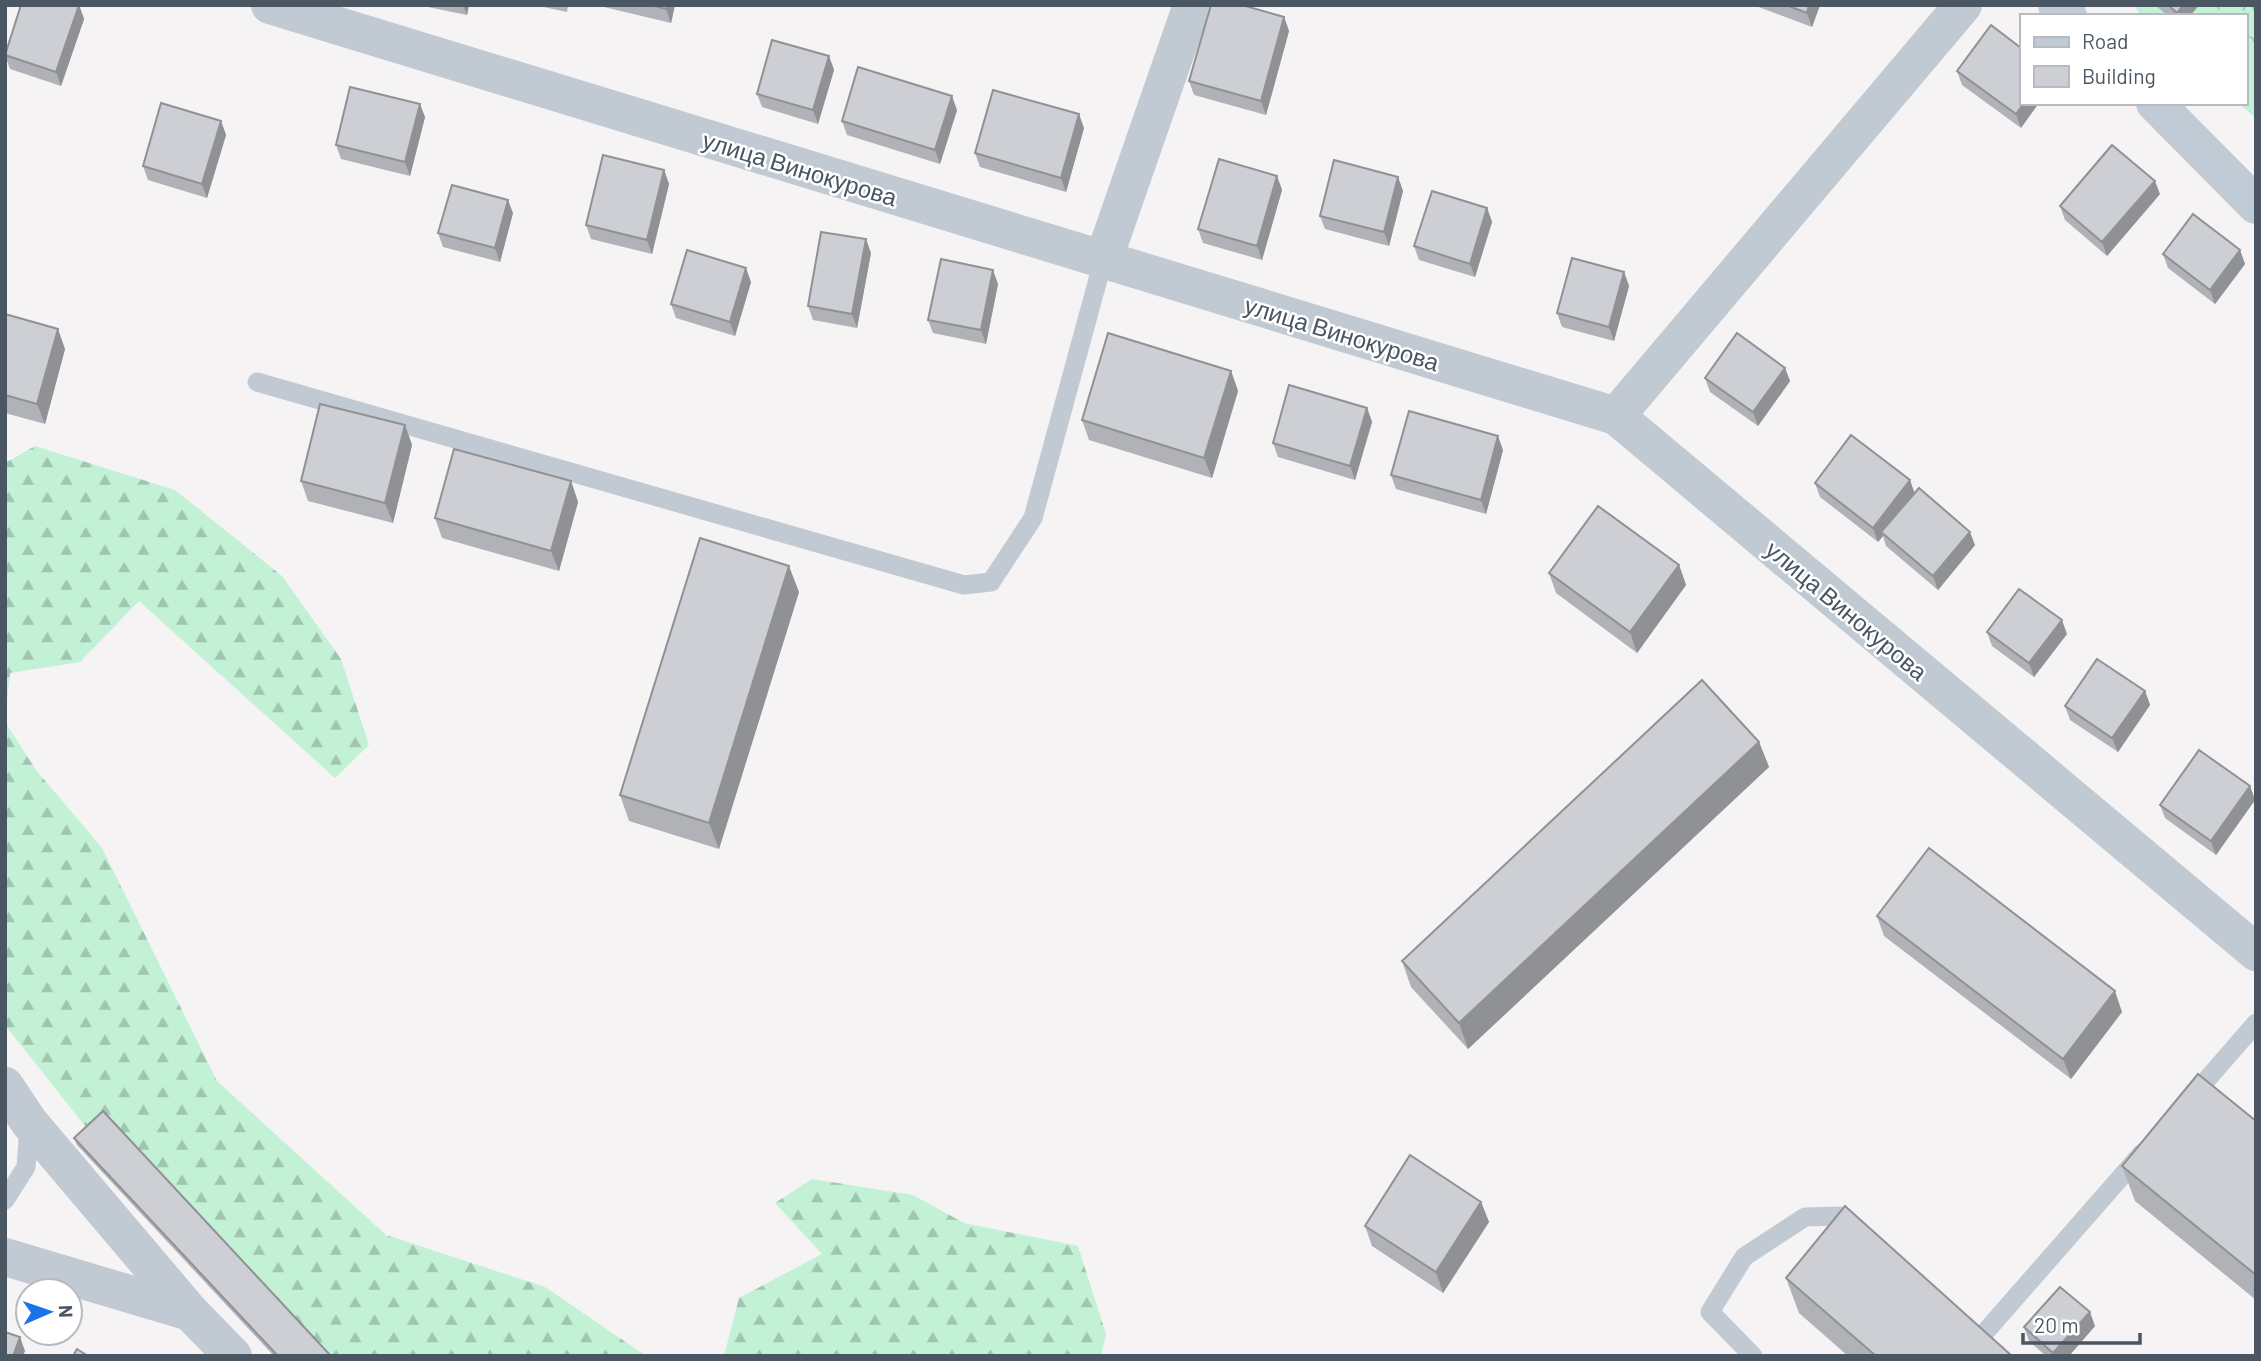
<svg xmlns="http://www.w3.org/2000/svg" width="2261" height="1361" viewBox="0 0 2261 1361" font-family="Barlow,sans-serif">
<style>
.grass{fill:#c3f1d5}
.forest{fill:url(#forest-firs)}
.park{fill:url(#park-crowns)}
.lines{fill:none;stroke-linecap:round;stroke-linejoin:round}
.lane{stroke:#c1cad2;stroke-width:19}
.street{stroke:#c1cad2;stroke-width:38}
.secondary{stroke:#c1cbd6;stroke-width:38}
.wall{fill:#b0b2b7}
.shaded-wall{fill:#909195}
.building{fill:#cdcfd5;stroke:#909195;stroke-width:2}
.labels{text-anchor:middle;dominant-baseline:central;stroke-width:5;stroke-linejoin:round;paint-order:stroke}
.street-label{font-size:24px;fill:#4a5661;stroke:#fff}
</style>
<defs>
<pattern id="forest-firs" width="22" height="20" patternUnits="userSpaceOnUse" patternTransform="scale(1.75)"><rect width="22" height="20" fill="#c3f1d5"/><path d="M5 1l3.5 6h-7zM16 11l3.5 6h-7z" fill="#a0c6b0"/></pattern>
<pattern id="park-crowns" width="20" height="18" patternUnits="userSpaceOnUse" patternTransform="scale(1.75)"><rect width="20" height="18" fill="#c3f1d5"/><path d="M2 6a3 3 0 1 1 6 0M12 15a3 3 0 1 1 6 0" fill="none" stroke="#a0c6b0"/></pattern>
</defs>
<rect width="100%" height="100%" fill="#f5f3f3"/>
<g class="grass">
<path d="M 2134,5 L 2214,5 L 2225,16 L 2141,16 Z"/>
<path d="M 2245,35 L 2256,45 L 2256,118 L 2238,103 L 2245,103 Z"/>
</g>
<g class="forest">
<path d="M 35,446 L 175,490 L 282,576 L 341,659 L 369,745 L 335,778 L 139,601 L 80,662 L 10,673 L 5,720 L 5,463 Z"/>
<path d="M 5,722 L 36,770 L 102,848 L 217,1081 L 386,1235 L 545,1287 L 646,1356 L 327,1356 L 105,1119 L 85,1126 L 5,1025 Z"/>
<path d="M 812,1179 L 913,1195 L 964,1223 L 1078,1246 L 1106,1334 L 1101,1356 L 724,1356 L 739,1298 L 822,1254 L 775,1203 Z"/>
</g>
<path class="park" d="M 2214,5 L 2256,5 L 2256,45 L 2245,35 L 2245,16 L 2225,16 Z"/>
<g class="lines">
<g class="lane">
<path d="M 257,382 L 964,585 L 991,582 L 1033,518 L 1103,261"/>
<path d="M 2190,1099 L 2256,1023"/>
<path d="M 5,1200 L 26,1167 L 29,1127"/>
<path d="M 1980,1338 L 2142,1153"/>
<path d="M 1753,1356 L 1710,1312 L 1744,1257 L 1805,1217 L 1841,1216 L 1857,1230"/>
</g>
<g class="street">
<path d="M 270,5 L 1616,416 L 2256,952"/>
<path d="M 1103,261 L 1192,5"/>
<path d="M 1616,416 L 1963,5"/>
<path d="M 5,1086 L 29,1122 L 190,1312"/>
<path d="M 5,1257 L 190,1312 L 233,1356"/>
</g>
<g class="secondary">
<path d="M 2057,5 L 2068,16"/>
<path d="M 2155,103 L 2256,205"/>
</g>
</g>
<g class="wall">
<path d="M 79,5 L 84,19 L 61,86 L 10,69 L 5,55 Z"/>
<path d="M 418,5 L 469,5 L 467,15 Z"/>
<path d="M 534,5 L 568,5 L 567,12 Z"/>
<path d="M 604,5 L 675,5 L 671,23 L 604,7 Z"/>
<path d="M 1753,5 L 1820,5 L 1812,27 Z"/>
<path d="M 2155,5 L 2199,5 L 2190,16 L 2168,16 Z"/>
<path d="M 1284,17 L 1289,31 L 1266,115 L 1194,95 L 1189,81 Z"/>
<path d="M 2021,48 L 2021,128 L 1962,85 L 1957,71 Z"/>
<path d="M 829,56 L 834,70 L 818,124 L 762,107 L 757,94 Z"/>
<path d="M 957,110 L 940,164 L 847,135 L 842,121 Z"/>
<path d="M 425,117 L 410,176 L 341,159 L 336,145 Z"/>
<path d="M 221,121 L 226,135 L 207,198 L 148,180 L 143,166 Z"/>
<path d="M 1084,128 L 1066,192 L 980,167 L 975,153 Z"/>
<path d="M 664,170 L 669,184 L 652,254 L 591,239 L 586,225 Z"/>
<path d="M 1277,176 L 1282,190 L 1262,260 L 1203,243 L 1198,229 Z"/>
<path d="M 1398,177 L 1403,191 L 1389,246 L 1325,229 L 1320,216 Z"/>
<path d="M 2160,194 L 2107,256 L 2065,220 L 2060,206 Z"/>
<path d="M 1487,208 L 1492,222 L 1475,277 L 1419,260 L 1414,246 Z"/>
<path d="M 513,213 L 500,262 L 443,247 L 438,233 Z"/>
<path d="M 2240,250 L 2245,264 L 2215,304 L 2168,268 L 2163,254 Z"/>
<path d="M 871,253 L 857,328 L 813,320 L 808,306 Z"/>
<path d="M 1624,272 L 1629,286 L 1614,341 L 1562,327 L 1557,313 Z"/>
<path d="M 751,282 L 735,336 L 676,318 L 671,304 Z"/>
<path d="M 998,284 L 986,344 L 933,333 L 928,320 Z"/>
<path d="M 5,314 L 65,349 L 45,424 L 5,413 Z"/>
<path d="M 1785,368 L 1790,381 L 1758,426 L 1710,392 L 1705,378 Z"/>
<path d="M 1231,371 L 1238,391 L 1212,478 L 1089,440 L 1082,420 Z"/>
<path d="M 1367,408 L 1372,422 L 1355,480 L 1278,457 L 1273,443 Z"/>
<path d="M 405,425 L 412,445 L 393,523 L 308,501 L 301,481 Z"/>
<path d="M 1503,450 L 1486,514 L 1396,489 L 1391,475 Z"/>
<path d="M 571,481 L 578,502 L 559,571 L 442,538 L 435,518 Z"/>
<path d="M 1815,483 L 1915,493 L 1975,545 L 1938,590 L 1886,546 L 1883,536 L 1878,542 L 1820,497 Z"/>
<path d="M 1679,565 L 1686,585 L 1637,653 L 1556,593 L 1549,573 Z"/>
<path d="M 799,592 L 719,849 L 629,821 L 620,795 Z"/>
<path d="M 1987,632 L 2067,634 L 2034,677 L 1992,646 Z"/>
<path d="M 2145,691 L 2150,705 L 2118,752 L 2070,720 L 2065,706 Z"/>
<path d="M 1759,742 L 1769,767 L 1468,1049 L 1411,987 L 1402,961 Z"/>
<path d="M 2250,786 L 2255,800 L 2216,855 L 2165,818 L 2160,805 Z"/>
<path d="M 1877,916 L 2122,1012 L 2071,1079 L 1884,936 Z"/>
<path d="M 2256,1121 L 2256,1300 L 2135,1201 L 2122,1166 Z"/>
<path d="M 74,1138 L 331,1356 L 274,1356 L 77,1145 Z"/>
<path d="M 1481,1202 L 1489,1222 L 1443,1293 L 1372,1246 L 1365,1226 Z"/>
<path d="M 1786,1278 L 2012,1356 L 1848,1356 L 1799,1313 Z"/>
<path d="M 2095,1326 L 2069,1356 L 2046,1356 L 2029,1341 L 2024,1327 Z"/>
</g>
<g class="shaded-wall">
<path d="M 79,5 L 84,19 L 61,86 L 56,72 Z"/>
<path d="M 463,5 L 469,5 L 467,15 Z"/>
<path d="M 666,5 L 675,5 L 671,23 L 666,9 Z"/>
<path d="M 1809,5 L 1820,5 L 1812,27 L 1807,13 Z"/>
<path d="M 2183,5 L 2199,5 L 2190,16 L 2178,16 L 2177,13 Z"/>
<path d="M 1284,17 L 1289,31 L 1266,115 L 1261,101 Z"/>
<path d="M 829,56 L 834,70 L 818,124 L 813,110 Z"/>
<path d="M 952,96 L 957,110 L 940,164 L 935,150 Z"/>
<path d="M 2024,103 L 2039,103 L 2021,128 L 2016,114 Z"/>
<path d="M 420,104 L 425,117 L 410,176 L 405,162 Z"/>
<path d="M 1079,114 L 1084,128 L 1066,192 L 1061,178 Z"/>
<path d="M 221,121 L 226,135 L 207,198 L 202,184 Z"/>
<path d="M 664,170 L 669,184 L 652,254 L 647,240 Z"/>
<path d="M 1277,176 L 1282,190 L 1262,260 L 1257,246 Z"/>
<path d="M 1398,177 L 1403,191 L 1389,246 L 1384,232 Z"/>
<path d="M 2155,181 L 2160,194 L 2107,256 L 2102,242 Z"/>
<path d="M 508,200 L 513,213 L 500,262 L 495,248 Z"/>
<path d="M 1487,208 L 1492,222 L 1475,277 L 1470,264 Z"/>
<path d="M 866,239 L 871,253 L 857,328 L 852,314 Z"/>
<path d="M 2240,250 L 2245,264 L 2215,304 L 2210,290 Z"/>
<path d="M 746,268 L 751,282 L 735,336 L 730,322 Z"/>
<path d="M 993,270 L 998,284 L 986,344 L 981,330 Z"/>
<path d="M 1624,272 L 1629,286 L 1614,341 L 1609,327 Z"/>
<path d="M 58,329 L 65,349 L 45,424 L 37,404 Z"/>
<path d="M 1785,368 L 1790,381 L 1758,426 L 1753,412 Z"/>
<path d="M 1231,371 L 1238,391 L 1212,478 L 1204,458 Z"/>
<path d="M 1367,408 L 1372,422 L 1355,480 L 1350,466 Z"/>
<path d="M 405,425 L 412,445 L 393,523 L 385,503 Z"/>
<path d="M 1498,436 L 1503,450 L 1486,514 L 1481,500 Z"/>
<path d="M 1910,480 L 1915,494 L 1881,532 L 1883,536 L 1878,542 L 1873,528 Z"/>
<path d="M 571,481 L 578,502 L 559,571 L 551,551 Z"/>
<path d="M 1970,532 L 1975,545 L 1938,590 L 1933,576 Z"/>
<path d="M 1679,565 L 1686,585 L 1637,653 L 1630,632 Z"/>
<path d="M 789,566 L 799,592 L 719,849 L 709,823 Z"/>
<path d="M 2062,620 L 2067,634 L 2034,677 L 2029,663 Z"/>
<path d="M 2145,691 L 2150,705 L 2118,752 L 2112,738 Z"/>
<path d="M 1759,742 L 1769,767 L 1468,1049 L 1459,1023 Z"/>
<path d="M 2250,786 L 2255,800 L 2216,855 L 2211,841 Z"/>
<path d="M 2115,991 L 2122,1012 L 2071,1079 L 2063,1059 Z"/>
<path d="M 1481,1202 L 1489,1222 L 1443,1293 L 1436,1272 Z"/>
<path d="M 2090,1312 L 2095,1326 L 2069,1356 L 2054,1356 L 2053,1353 Z"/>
<path d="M 20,1337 L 25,1351 L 23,1356 L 13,1356 Z"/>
</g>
<g class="building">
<path d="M 21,5 L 79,5 L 56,72 L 5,55 Z"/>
<path d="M 651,5 L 666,5 L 666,9 Z"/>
<path d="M 1211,5 L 1242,5 L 1284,17 L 1261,101 L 1189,81 Z"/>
<path d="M 1786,5 L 1809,5 L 1807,13 Z"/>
<path d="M 2168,5 L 2183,5 L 2177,13 Z"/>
<path d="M 1991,25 L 2021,48 L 2021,103 L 2024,103 L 2016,114 L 1957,71 Z"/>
<path d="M 772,40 L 829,56 L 813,110 L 757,94 Z"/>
<path d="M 858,67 L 952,96 L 935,150 L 842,121 Z"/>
<path d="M 350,87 L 420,104 L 405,162 L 336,145 Z"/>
<path d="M 993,90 L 1079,114 L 1061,178 L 975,153 Z"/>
<path d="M 161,103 L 221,121 L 202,184 L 143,166 Z"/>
<path d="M 2112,145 L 2155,181 L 2102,242 L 2060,206 Z"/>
<path d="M 603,155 L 664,170 L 647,240 L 586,225 Z"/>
<path d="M 1219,159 L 1277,176 L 1257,246 L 1198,229 Z"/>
<path d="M 1334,160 L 1398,177 L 1384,232 L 1320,216 Z"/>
<path d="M 452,185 L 508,200 L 495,248 L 438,233 Z"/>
<path d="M 1432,191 L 1487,208 L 1470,264 L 1414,246 Z"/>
<path d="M 2193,214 L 2240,250 L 2210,290 L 2163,254 Z"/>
<path d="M 821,232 L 866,239 L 852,314 L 808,306 Z"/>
<path d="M 687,250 L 746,268 L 730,322 L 671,304 Z"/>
<path d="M 1572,258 L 1624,272 L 1609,327 L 1557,313 Z"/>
<path d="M 941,259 L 993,270 L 981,330 L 928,320 Z"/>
<path d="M 5,314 L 58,329 L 37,404 L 5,395 Z"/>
<path d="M 1108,333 L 1231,371 L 1204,458 L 1082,420 Z"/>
<path d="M 1737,333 L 1785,368 L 1753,412 L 1705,378 Z"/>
<path d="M 1289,385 L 1367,408 L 1350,466 L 1273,443 Z"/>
<path d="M 320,404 L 405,425 L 385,503 L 301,481 Z"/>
<path d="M 1409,411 L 1498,436 L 1481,500 L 1391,475 Z"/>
<path d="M 1851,435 L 1910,480 L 1873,528 L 1815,483 Z"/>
<path d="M 454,449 L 571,481 L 551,551 L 435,518 Z"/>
<path d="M 1919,488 L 1970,532 L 1933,576 L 1881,532 Z"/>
<path d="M 1598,506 L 1679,565 L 1630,632 L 1549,573 Z"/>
<path d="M 700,538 L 789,566 L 709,823 L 620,795 Z"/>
<path d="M 2019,589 L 2062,620 L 2029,663 L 1987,632 Z"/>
<path d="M 2097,659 L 2145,691 L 2112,738 L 2065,706 Z"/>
<path d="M 1702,680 L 1759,742 L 1459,1023 L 1402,961 Z"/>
<path d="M 2199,750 L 2250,786 L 2211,841 L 2160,805 Z"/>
<path d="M 1929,848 L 2115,991 L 2063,1059 L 1877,916 Z"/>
<path d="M 2198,1074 L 2256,1121 L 2256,1275 L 2122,1166 Z"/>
<path d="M 103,1111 L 331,1356 L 278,1356 L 74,1138 Z"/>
<path d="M 1410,1155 L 1481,1202 L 1436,1272 L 1365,1226 Z"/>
<path d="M 1845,1206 L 2012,1356 L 1876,1356 L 1786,1278 Z"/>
<path d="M 2060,1287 L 2090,1312 L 2053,1353 L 2024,1327 Z"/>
<path d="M 5,1332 L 20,1337 L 13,1356 L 5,1356 Z"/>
<path d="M 77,1349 L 88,1356 L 73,1356 Z"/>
</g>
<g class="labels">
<g class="street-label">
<text transform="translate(800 168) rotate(17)">улица Винокурова</text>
<text transform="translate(1342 333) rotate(17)">улица Винокурова</text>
<text transform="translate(1847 610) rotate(40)">улица Винокурова</text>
</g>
</g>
<rect width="2261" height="1361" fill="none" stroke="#4a5661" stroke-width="14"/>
<rect x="2020" y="14" width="228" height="91" fill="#ffffff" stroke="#b7bbc0" stroke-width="2"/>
<rect x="2034" y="37" width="35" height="10" fill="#c1cbd6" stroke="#b7bbc0" stroke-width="2"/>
<text x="2082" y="49" font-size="21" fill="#4a5661">Road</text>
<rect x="2034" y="66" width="35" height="21" fill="#cdcfd5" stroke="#b7bbc0" stroke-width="2"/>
<text x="2082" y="84" font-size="21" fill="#4a5661">Building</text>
<g transform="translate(49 1312) rotate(88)"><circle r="33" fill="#ffffff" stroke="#b7bbc0" stroke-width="2"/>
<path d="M0-5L12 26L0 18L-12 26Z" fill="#1a73e8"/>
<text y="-10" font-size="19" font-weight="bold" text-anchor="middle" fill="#4a5661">N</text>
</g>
<path d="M2023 1333v10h117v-10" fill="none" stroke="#4a5661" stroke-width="3.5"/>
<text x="2034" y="1333" font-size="21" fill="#4a5661" stroke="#ffffff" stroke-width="5" paint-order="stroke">20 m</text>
</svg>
